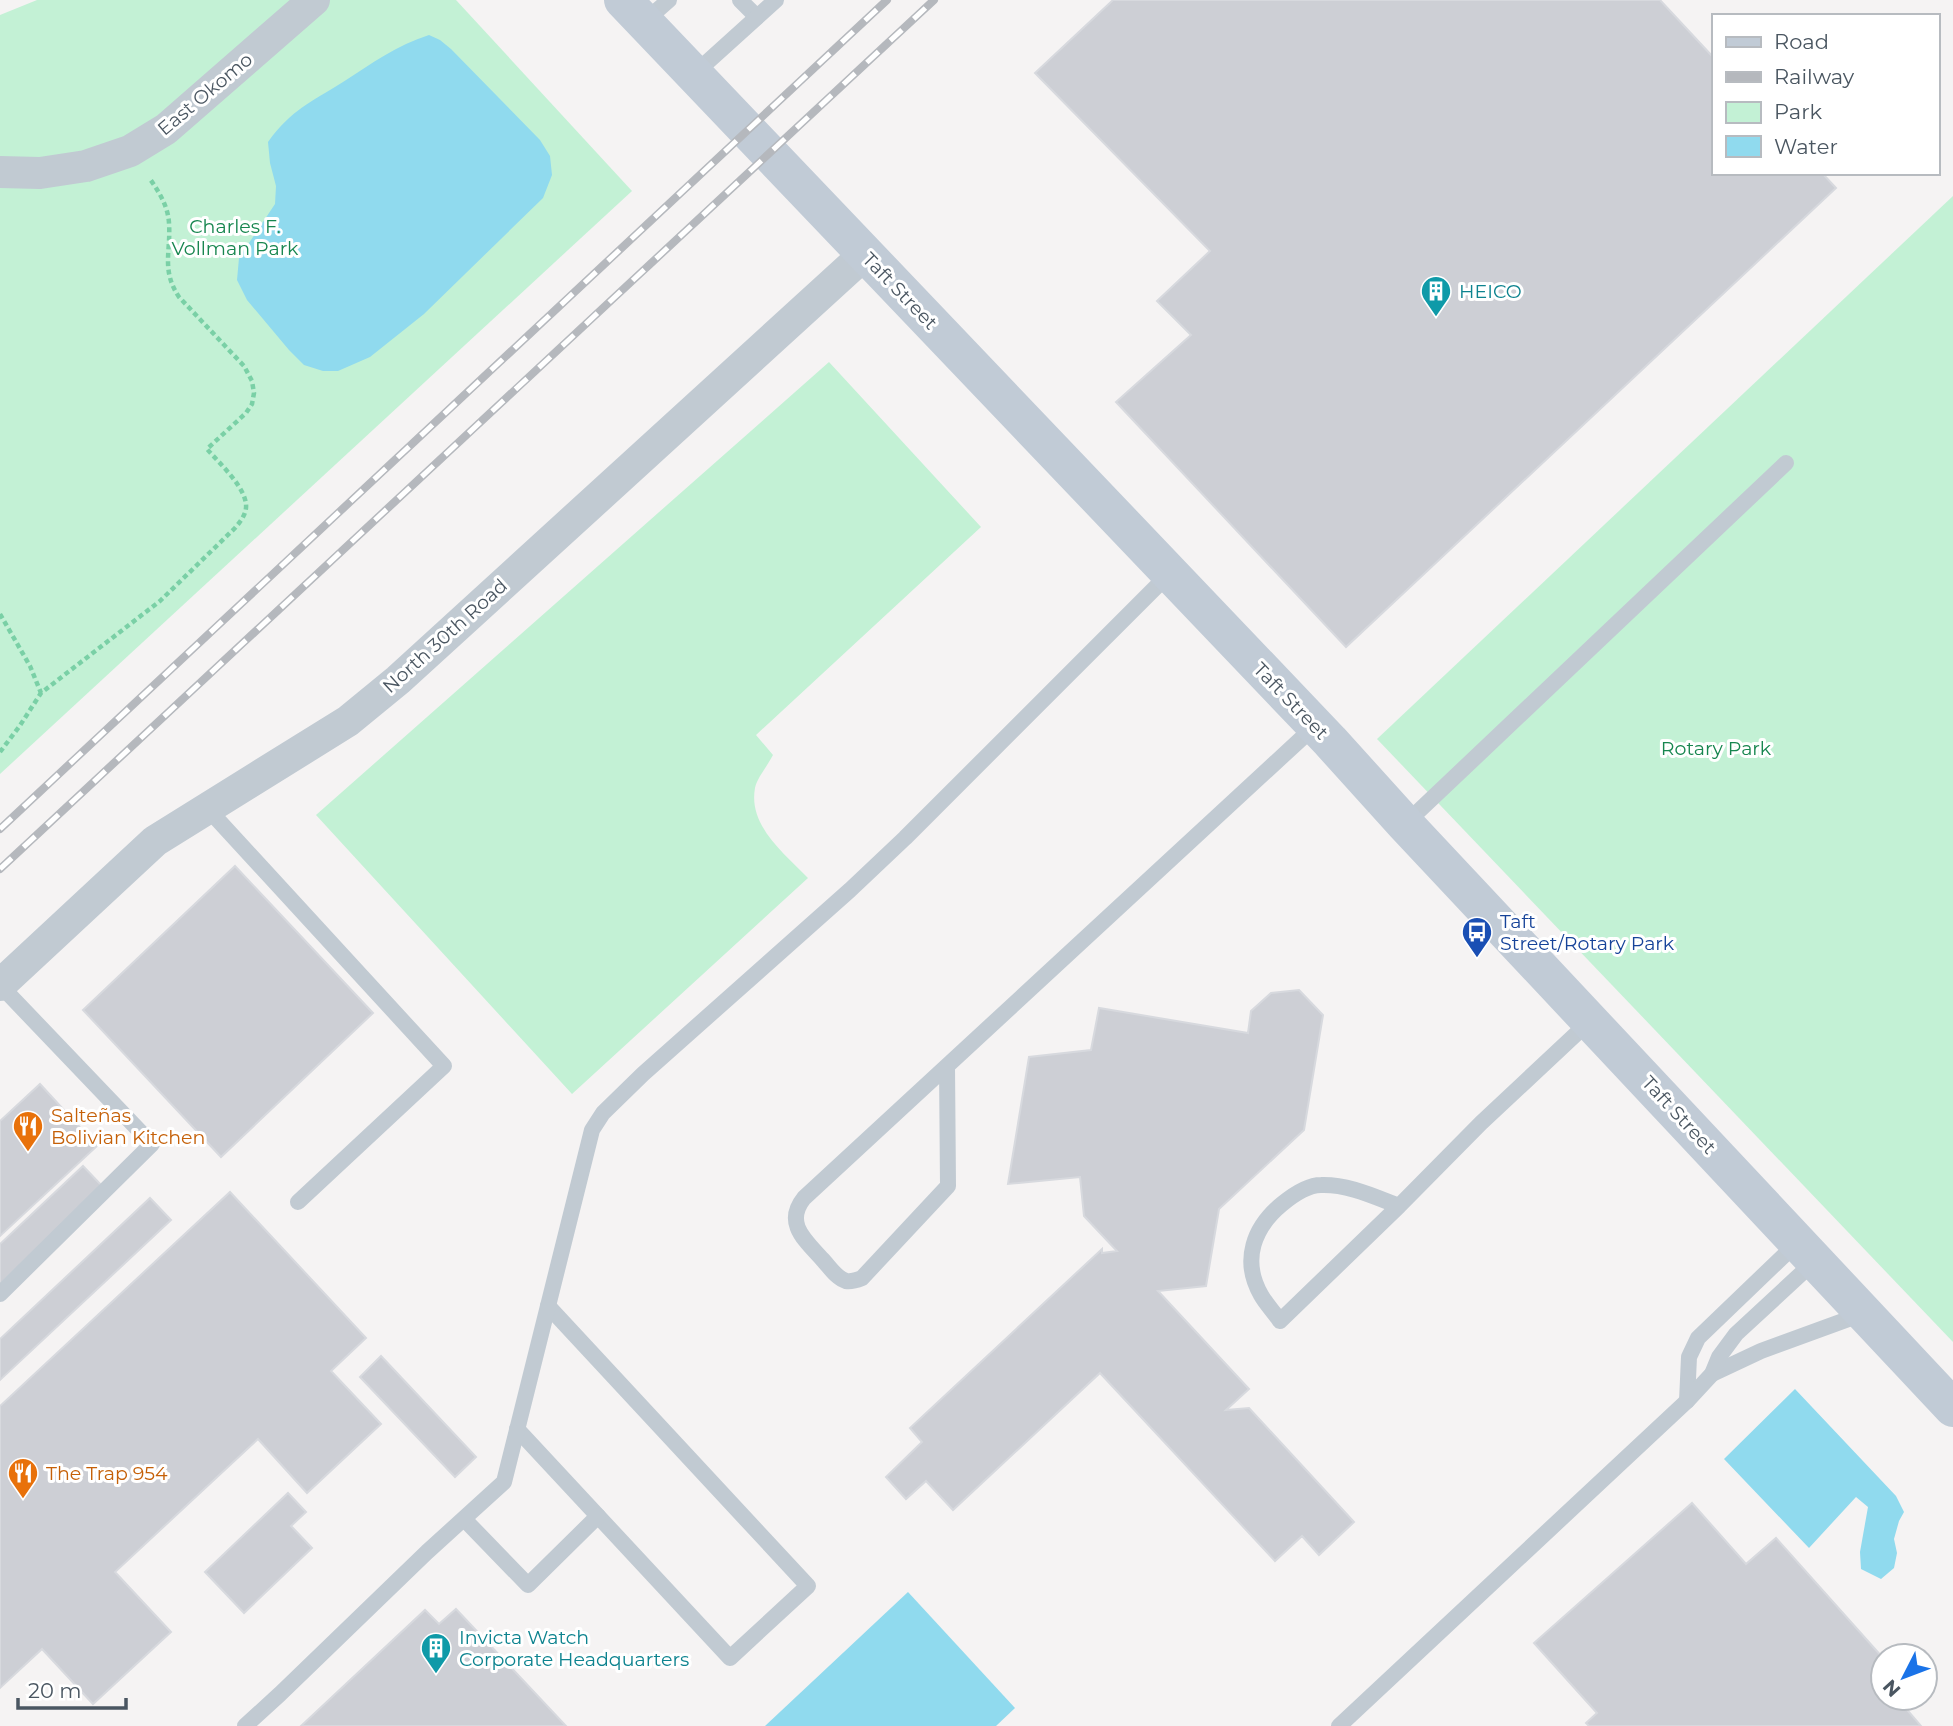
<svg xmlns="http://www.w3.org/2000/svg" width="1953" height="1726" viewBox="0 0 1953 1726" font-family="Montserrat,sans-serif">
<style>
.green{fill:#c3f1d5}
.water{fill:#90daee}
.building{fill:#cdcfd5;stroke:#d7d9de;stroke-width:2}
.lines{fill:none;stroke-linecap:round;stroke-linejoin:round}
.path{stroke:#7ad0a6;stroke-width:4.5;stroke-dasharray:5 3.5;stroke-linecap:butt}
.lane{stroke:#c1cad2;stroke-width:16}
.street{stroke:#c1cad2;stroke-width:32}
.secondary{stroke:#c1cbd6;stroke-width:38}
.rail-casing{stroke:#b5b8bd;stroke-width:8}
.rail{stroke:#fff;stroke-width:5;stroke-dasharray:16;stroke-linecap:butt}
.labels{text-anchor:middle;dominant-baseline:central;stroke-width:6;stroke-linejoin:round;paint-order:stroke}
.street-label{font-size:19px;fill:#4a5661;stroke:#fff}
.park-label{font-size:19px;fill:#17864f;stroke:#fff}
.culture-label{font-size:19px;fill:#0d838f;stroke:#fff;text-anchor:start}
.transit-label{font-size:19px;fill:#164399;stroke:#fff;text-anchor:start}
.food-label{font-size:19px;fill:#c56008;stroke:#fff;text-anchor:start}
</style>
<rect width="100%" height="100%" fill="#f5f3f3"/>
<g class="green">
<path d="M 37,0 L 456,0 L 632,191 L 0,774 L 0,15 Z"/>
<path d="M 1953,196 L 1953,1342 L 1377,739 Z"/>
<path d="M 829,362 L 981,527 L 756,735 L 773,755 C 768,765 757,778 755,788 C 748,826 785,854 808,878 L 572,1094 L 316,815 Z"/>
</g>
<g class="water">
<path d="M 429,35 L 440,40 L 451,49 L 540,140 L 550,156 L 552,175 L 543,198 L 424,314 L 370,357 L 338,371 L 323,371 L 304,365 L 289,350 L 247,300 L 237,280 L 239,258 L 275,204 L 276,186 L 270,163 L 268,142 C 292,109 310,103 343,82 C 371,64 397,45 429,35 Z"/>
<path d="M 1795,1389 L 1896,1496 L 1904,1512 L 1899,1521 L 1894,1539 L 1897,1553 L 1894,1568 L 1881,1579 L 1861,1569 L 1860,1552 L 1868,1507 L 1856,1497 L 1809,1548 L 1724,1459 Z"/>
<path d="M 908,1592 L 1015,1708 L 996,1726 L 765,1726 Z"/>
</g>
<g class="building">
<path d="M 1113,0 L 1660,0 L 1713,57 L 1713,173 L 1822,173 L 1836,188 L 1346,647 L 1116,402 L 1191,335 L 1157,301 L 1210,251 L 1035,73 Z"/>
<path d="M 235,866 L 373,1013 L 221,1157 L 83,1010 Z"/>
<path d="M 1299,990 L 1323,1015 L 1304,1130 L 1219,1209 L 1206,1286 L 1158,1291 L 1249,1389 L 1226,1410 L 1249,1408 L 1354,1522 L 1319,1555 L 1302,1536 L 1275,1561 L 1100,1373 L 953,1510 L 926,1481 L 906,1499 L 886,1477 L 922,1442 L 910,1428 L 1102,1249 L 1102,1253 L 1117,1251 L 1084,1216 L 1080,1177 L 1008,1184 L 1029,1057 L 1091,1050 L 1099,1008 L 1248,1033 L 1251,1011 L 1271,993 Z"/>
<path d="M 40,1084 L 97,1146 L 0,1236 L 0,1121 Z"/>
<path d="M 83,1166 L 103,1187 L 0,1284 L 0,1244 Z"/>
<path d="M 230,1192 L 366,1338 L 331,1371 L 381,1424 L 307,1493 L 258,1439 L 115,1572 L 171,1632 L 93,1704 L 42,1649 L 0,1688 L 0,1406 Z"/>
<path d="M 150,1198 L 171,1220 L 0,1380 L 0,1339 Z"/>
<path d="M 381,1356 L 476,1457 L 455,1477 L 360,1377 Z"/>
<path d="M 288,1493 L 306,1512 L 291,1526 L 312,1548 L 244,1613 L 205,1572 Z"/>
<path d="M 1692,1503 L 1746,1564 L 1776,1538 L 1883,1658 L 1883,1698 L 1897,1698 L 1921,1726 L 1589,1726 L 1586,1723 L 1597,1713 L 1534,1643 Z"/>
<path d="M 456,1609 L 566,1726 L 301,1726 L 425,1610 L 439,1624 Z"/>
</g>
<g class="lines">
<g class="path">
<path d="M 0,614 L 30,666 L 41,693"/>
<path d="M 0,752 L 19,727 L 41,693 L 160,601 L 235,528 C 240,522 245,516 246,508 C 248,489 219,463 207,449 L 246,413 L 252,404 L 254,393 L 252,381 L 244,366 L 179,297 C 161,270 171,252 169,223 C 168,206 159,192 150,179"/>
</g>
<g class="lane">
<path d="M 740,0 L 757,17"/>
<path d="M 644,22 L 669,0"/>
<path d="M 693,75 L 776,0"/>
<path d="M 207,808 L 444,1066 L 298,1202"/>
<path d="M 1405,824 L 1786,463"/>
<path d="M 0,985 L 152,1144 L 0,1294"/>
<path d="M 947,1066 L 948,1186 L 862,1278 C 857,1280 852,1282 846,1281 C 836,1278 829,1266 822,1259 C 805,1240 784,1223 804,1198 L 1315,726"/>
<path d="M 1399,1206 C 1375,1197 1348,1184 1321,1185 C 1307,1185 1293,1195 1282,1204 C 1254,1227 1241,1260 1261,1295 C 1266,1304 1274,1312 1280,1321 L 1399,1206 L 1481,1123 L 1590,1021"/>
<path d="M 1712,1374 L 1761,1351 L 1865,1313"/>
<path d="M 1687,1401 L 1689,1357 L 1698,1338 L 1798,1242"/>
<path d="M 517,1429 L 730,1658 L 808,1586 L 548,1306"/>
<path d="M 464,1519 L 528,1585 L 598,1516"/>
<path d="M 245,1726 L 280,1694 L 427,1552 L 504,1482 L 592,1130 L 603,1113 L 643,1074 L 850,890 L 905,838 L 1170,573"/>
<path d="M 1339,1726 L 1687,1401 L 1712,1374 L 1719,1357 L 1736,1334 L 1816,1260"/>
</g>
<g class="street">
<path d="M 0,172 L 40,173 L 86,166 L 130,151 L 166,129 L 314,0"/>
<path d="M 0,985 L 155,841 L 348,721 L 398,680 L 865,254"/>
</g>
<path class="secondary" d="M 623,0 L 1330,741 L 1405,824 L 1953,1408"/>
<g class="rail-casing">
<g id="rail">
<path d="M 0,829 L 887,0"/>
<path d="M 0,869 L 934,0"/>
</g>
</g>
<use href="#rail" class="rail"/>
</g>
<defs>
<g id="building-pin" transform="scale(1.575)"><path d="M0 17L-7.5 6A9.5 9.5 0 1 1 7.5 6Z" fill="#0f9aa8" stroke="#fff"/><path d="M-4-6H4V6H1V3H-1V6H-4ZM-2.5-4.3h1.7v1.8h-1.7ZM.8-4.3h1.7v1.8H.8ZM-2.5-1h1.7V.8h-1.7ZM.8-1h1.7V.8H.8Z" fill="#fff"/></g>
<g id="bus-pin" transform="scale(1.575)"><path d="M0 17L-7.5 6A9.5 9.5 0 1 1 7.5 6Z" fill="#1a4fb4" stroke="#fff"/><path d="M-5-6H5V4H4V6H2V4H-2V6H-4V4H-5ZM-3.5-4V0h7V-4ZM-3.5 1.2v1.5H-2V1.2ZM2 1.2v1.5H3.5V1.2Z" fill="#fff"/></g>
<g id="restaurant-pin" transform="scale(1.575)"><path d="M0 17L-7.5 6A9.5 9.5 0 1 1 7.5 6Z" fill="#e8710a" stroke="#fff"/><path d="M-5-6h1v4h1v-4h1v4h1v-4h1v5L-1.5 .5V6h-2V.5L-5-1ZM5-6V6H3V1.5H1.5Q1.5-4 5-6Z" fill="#fff"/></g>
</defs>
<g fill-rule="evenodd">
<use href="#building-pin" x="1436" y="291"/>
<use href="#bus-pin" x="1477" y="932"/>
<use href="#restaurant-pin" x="28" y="1126"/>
<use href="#restaurant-pin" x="23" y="1473"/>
<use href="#building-pin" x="436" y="1648"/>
</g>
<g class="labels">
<g class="street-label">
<text transform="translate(205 94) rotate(-40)">East Okomo</text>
<text transform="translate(900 291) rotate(46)">Taft Street</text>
<text transform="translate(445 636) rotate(-42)">North 30th Road</text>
<text transform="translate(1291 701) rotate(46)">Taft Street</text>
<text transform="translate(1679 1115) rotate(47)">Taft Street</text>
</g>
<g class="park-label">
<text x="235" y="226">Charles F.<tspan x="235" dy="22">Vollman Park</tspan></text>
<text x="1716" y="748">Rotary Park</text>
</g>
<g class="culture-label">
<text x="1459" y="291">HEICO</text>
<text x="459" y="1637">Invicta Watch<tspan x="459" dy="22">Corporate Headquarters</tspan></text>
</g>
<g class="transit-label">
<text x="1500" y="921">Taft<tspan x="1500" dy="22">Street/Rotary Park</tspan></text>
</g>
<g class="food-label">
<text x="51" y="1115">Salteñas<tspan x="51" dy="22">Bolivian Kitchen</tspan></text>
<text x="46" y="1473">The Trap 954</text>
</g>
</g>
<rect x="1712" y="14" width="228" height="161" fill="#ffffff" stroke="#b7bbc0" stroke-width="2"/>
<rect x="1726" y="37" width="35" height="10" fill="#c1cbd6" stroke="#b7bbc0" stroke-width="2"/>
<text x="1774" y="49" font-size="21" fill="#4a5661">Road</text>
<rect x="1726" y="72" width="35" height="10" fill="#b5b8bd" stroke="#b7bbc0" stroke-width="2"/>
<text x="1774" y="84" font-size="21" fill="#4a5661">Railway</text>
<rect x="1726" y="102" width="35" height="21" fill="#c3f1d5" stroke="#b7bbc0" stroke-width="2"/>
<text x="1774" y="119" font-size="21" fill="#4a5661">Park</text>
<rect x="1726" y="136" width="35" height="21" fill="#90daee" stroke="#b7bbc0" stroke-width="2"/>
<text x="1774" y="154" font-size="21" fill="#4a5661">Water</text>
<g transform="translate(1904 1677) rotate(228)"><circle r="33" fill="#ffffff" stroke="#b7bbc0" stroke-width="2"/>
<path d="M0-5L12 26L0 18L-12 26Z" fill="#1a73e8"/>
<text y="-10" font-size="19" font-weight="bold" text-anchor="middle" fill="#4a5661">N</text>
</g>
<path d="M18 1698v10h108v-10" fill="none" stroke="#4a5661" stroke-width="3.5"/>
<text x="28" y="1698" font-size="21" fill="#4a5661" stroke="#ffffff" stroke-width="5" paint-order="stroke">20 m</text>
</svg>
